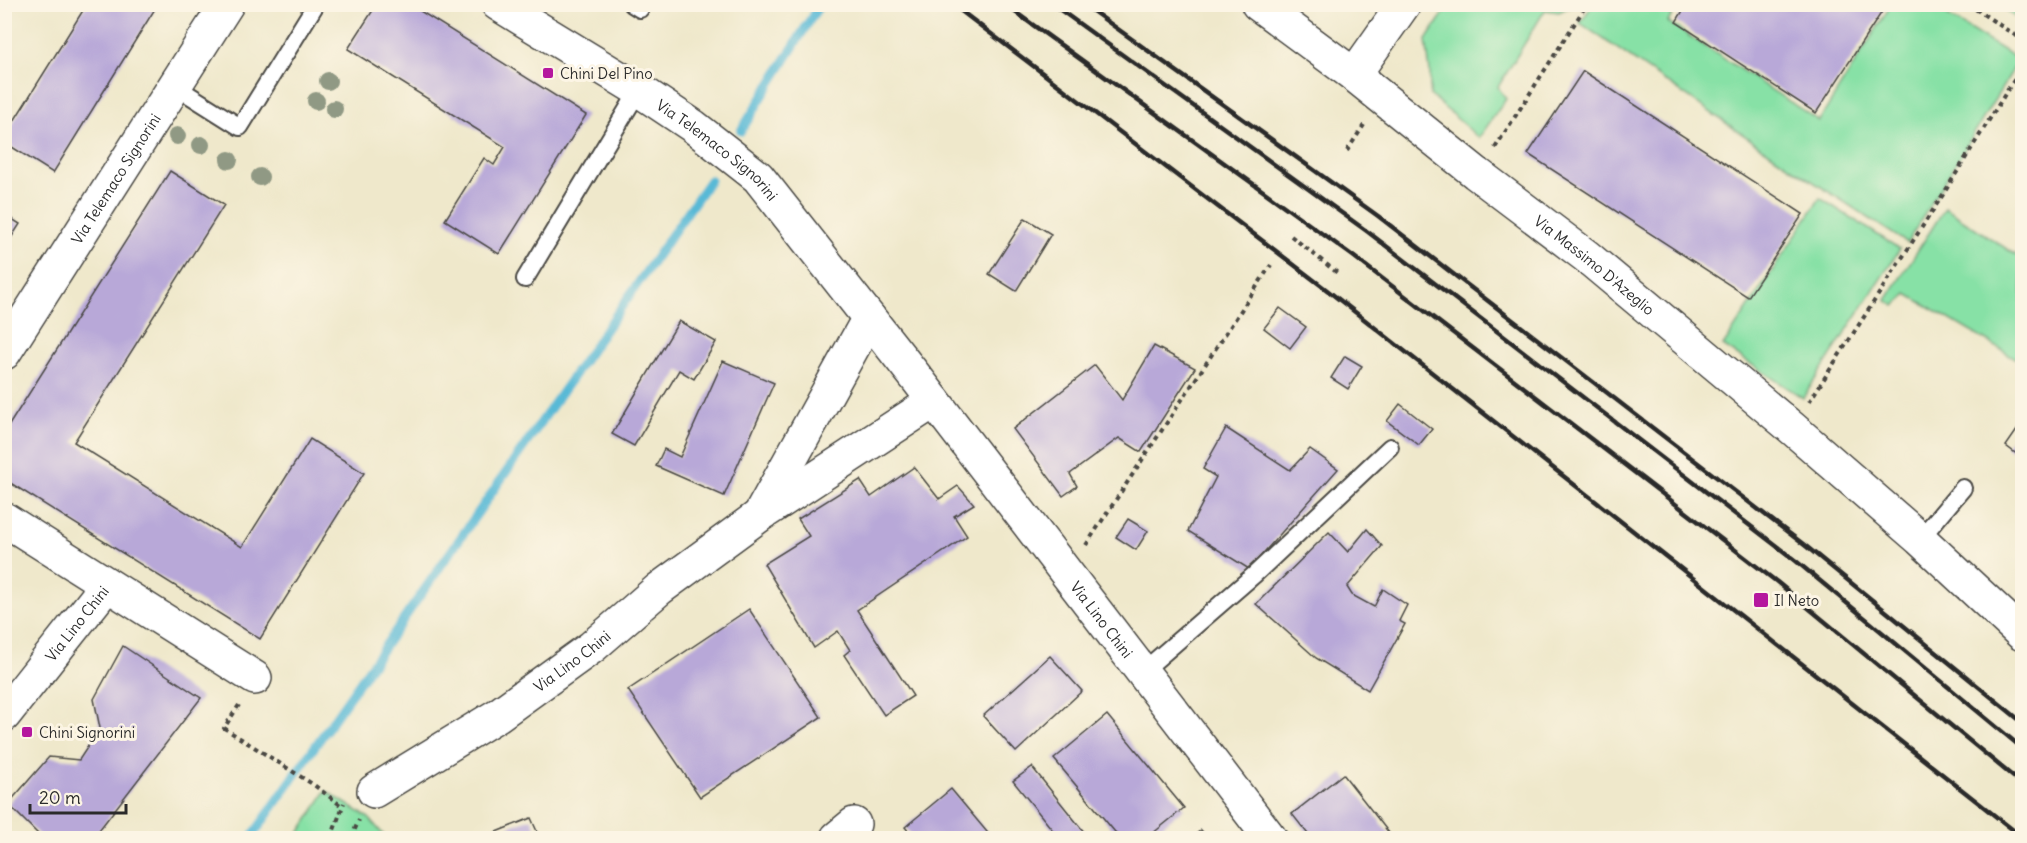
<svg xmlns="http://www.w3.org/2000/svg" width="2027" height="843" viewBox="0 0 2027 843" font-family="Delius,sans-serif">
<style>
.green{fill:#87e1a6;stroke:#598668;stroke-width:1.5}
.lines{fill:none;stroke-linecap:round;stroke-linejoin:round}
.stream{stroke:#58b9d6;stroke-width:9}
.building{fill:#b8a8d8}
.lane-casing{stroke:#484743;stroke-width:20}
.street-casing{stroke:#484743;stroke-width:36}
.path{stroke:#484743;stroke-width:4;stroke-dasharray:4.5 4.5;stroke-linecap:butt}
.lane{stroke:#fff;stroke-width:16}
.street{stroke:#fff;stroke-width:33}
.rail{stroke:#2b2b2b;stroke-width:4.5}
.tree{fill:#909984}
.poi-dot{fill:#b5179e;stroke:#fcf5e5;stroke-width:2}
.labels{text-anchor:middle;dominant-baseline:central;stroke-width:6;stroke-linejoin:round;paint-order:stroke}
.poi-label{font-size:15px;fill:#2b2b2b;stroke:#fcf5e5;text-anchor:start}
.street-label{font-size:15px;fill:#2b2b2b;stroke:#fcf5e5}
</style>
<rect width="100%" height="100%" fill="#fcf5e5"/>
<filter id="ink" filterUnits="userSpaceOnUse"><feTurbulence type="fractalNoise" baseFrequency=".0167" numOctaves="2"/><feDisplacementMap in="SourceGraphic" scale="12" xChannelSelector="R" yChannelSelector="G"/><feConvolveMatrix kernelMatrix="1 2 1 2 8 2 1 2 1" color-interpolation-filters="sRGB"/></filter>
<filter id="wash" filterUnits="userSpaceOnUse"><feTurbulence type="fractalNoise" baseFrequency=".008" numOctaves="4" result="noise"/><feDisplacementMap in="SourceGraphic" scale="24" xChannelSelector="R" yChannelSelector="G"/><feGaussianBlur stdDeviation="1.35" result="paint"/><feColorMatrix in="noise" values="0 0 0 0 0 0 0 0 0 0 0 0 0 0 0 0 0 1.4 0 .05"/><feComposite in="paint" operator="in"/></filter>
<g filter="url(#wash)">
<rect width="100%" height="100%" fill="#efe8cb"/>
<g class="green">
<path d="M 1593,4 L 1678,5 L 1668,22 L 1819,121 L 1891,5 L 1931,5 L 2019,60 L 1907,243 L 1792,168 L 1580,23 Z"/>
<path d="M 1449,5 L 1573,5 L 1559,12 L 1545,10 L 1498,87 L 1506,99 L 1479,138 L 1430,95 L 1430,72 L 1426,40 Z"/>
<path d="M 1998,5 L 2022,5 L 2022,22 Z"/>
<path d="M 1820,198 L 1900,249 L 1803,398 L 1723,346 Z"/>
<path d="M 1945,208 L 2022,259 L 2022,362 L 1907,294 L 1895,306 L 1886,300 Z"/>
<path d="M 326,791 L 369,818 L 386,838 L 296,838 Z"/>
</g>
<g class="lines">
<g class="stream">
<path d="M 741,131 L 820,4"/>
<path d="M 251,838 L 710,180"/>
</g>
</g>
<g id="blocks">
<g class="building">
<path d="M 87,4 L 158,4 L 53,173 L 4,142 L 4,137 Z"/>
<path d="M 377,4 L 409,4 L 586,115 L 499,254 L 445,220 L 484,158 L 494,165 L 505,147 L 348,49 Z"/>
<path d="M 1687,4 L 1887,4 L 1816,113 L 1676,22 Z"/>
<path d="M 1583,71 L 1803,214 L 1748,297 L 1528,154 Z"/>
<path d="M 170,171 L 224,205 L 74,442 L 242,547 L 310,439 L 364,473 L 260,639 L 4,479 L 4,433 Z"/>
<path d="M 4,214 L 20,224 L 4,249 Z"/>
<path d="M 1025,218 L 1051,234 L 1016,291 L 989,274 Z"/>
<path d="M 1280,308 L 1306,327 L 1290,348 L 1264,328 Z"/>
<path d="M 679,321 L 716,342 L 694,379 L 679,370 L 634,446 L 612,434 Z"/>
<path d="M 1154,346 L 1195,368 L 1141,452 L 1119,438 L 1070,474 L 1077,486 L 1063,496 L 1013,429 L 1095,365 L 1122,400 Z"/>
<path d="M 1345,356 L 1362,366 L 1348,389 L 1331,378 Z"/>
<path d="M 723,361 L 774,383 L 724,496 L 656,466 L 664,449 L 680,457 Z"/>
<path d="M 1400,404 L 1432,429 L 1419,445 L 1387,421 Z"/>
<path d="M 2022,423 L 2022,458 L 2006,446 Z"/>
<path d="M 1226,428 L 1290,470 L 1310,449 L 1338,469 L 1249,569 L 1188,531 L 1216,477 L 1203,469 Z"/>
<path d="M 914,467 L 939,499 L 958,486 L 974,504 L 954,516 L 967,536 L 857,610 L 913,696 L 884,715 L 844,655 L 850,650 L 838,631 L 814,648 L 764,564 L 809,536 L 798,519 L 860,480 L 871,497 Z"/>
<path d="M 1128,519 L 1148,531 L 1136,550 L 1116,537 Z"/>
<path d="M 1367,529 L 1382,546 L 1347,587 L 1352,595 L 1374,607 L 1383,589 L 1407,605 L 1399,621 L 1405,624 L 1368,690 L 1316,658 L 1256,604 L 1329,532 L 1348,552 Z"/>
<path d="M 749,609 L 821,717 L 700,797 L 628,690 Z"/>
<path d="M 123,646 L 201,698 L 93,838 L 42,838 L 8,804 L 49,757 L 79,760 L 100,728 L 94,699 Z"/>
<path d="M 1050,656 L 1082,691 L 1016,752 L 983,716 Z"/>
<path d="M 1107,715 L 1184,808 L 1147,838 L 1120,838 L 1054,759 Z"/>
<path d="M 1032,767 L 1089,838 L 1059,838 L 1013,781 Z"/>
<path d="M 1343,774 L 1393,838 L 1311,838 L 1292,814 Z"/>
<path d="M 951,789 L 992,838 L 914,838 L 905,827 Z"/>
<path d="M 531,818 L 540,838 L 481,838 Z"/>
<path d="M 1201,830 L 1208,838 L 1191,838 Z"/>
</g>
</g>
</g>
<g filter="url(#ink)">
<use href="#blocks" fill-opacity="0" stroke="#484743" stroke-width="1.5"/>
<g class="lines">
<g class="lane-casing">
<g id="lane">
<path d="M 632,4 L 640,9"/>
<path d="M 175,86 L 240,127 L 316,4"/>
<path d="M 525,279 L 639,90"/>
<path d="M 1920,539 L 1963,488"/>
<path d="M 1142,672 L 1254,575 L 1390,447"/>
</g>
</g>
<g class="street-casing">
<g id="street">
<path id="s1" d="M 498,4 L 639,90 L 693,126 L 758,177 L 918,380 L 1270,838"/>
<path id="s2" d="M 1258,4 L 1354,75 L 1476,173 L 1586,256 L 1792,428 L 1920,539 L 2022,634"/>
<path d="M 1354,75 L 1404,4"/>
<path id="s3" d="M 4,353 L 227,4"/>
<path d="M 762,511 L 869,318"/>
<path d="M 4,519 L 255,678"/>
<path id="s4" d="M 4,715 L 107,585"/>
<path id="s5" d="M 374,791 L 498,715 L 592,647 L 659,589 L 760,515 L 934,401"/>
<path d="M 837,838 L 854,824"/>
</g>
</g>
<g class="path">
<path d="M 1968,4 L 2022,40"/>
<path d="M 1495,148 L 1587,4"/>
<path d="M 1347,151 L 1364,125"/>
<path d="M 1291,236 L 1340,275"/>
<path d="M 1809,402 L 1944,193 L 2010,86 L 2022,69"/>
<path d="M 1086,545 L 1271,265"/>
<path d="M 239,705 L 224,728 L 314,785 L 343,807"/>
<path d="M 331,838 L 344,803"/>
<path d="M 351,838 L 359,820"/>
</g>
<use href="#lane" class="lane"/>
<use href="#street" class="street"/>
<g class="rail">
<path d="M 952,4 L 1327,290 L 2022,837"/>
<path d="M 1004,4 L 1353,256 L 1777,582 L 2022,784"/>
<path d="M 1052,4 L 1368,232 L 1796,561 L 2022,748"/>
<path d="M 1083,4 L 1378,216 L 1807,547 L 2022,722"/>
</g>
</g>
<g class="tree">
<circle cx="328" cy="81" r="9"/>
<circle cx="316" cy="101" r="9"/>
<circle cx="334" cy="109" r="9"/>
<circle cx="177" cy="136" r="9"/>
<circle cx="201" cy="145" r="9"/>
<circle cx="229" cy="160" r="9"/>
<circle cx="260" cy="177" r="9"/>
</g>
</g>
<g class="poi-dot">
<rect x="542" y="67" width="12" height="12" rx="3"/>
<rect x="1753" y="592" width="16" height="16" rx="3"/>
<rect x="21" y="726" width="12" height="12" rx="3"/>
</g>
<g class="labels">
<g class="poi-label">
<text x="560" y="73">Chini Del Pino</text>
<text x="1774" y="600">Il Neto</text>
<text x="39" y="732">Chini Signorini</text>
</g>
<g class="street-label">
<text stroke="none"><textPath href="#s1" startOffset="264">Via Telemaco Signorini</textPath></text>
<text stroke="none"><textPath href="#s3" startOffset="207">Via Telemaco Signorini</textPath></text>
<text stroke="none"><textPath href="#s2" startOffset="426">Via Massimo D'Azeglio</textPath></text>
<text stroke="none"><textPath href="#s1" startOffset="873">Via Lino Chini</textPath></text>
<text stroke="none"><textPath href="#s4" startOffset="117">Via Lino Chini</textPath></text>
<text stroke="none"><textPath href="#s5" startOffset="237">Via Lino Chini</textPath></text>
</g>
</g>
<rect width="2027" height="843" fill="none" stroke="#fcf5e5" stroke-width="24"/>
<path d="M30 804v9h96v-9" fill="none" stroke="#2b2b2b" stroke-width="3"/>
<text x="39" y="804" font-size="18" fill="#2b2b2b" stroke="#fcf5e5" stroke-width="4.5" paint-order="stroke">20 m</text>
</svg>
